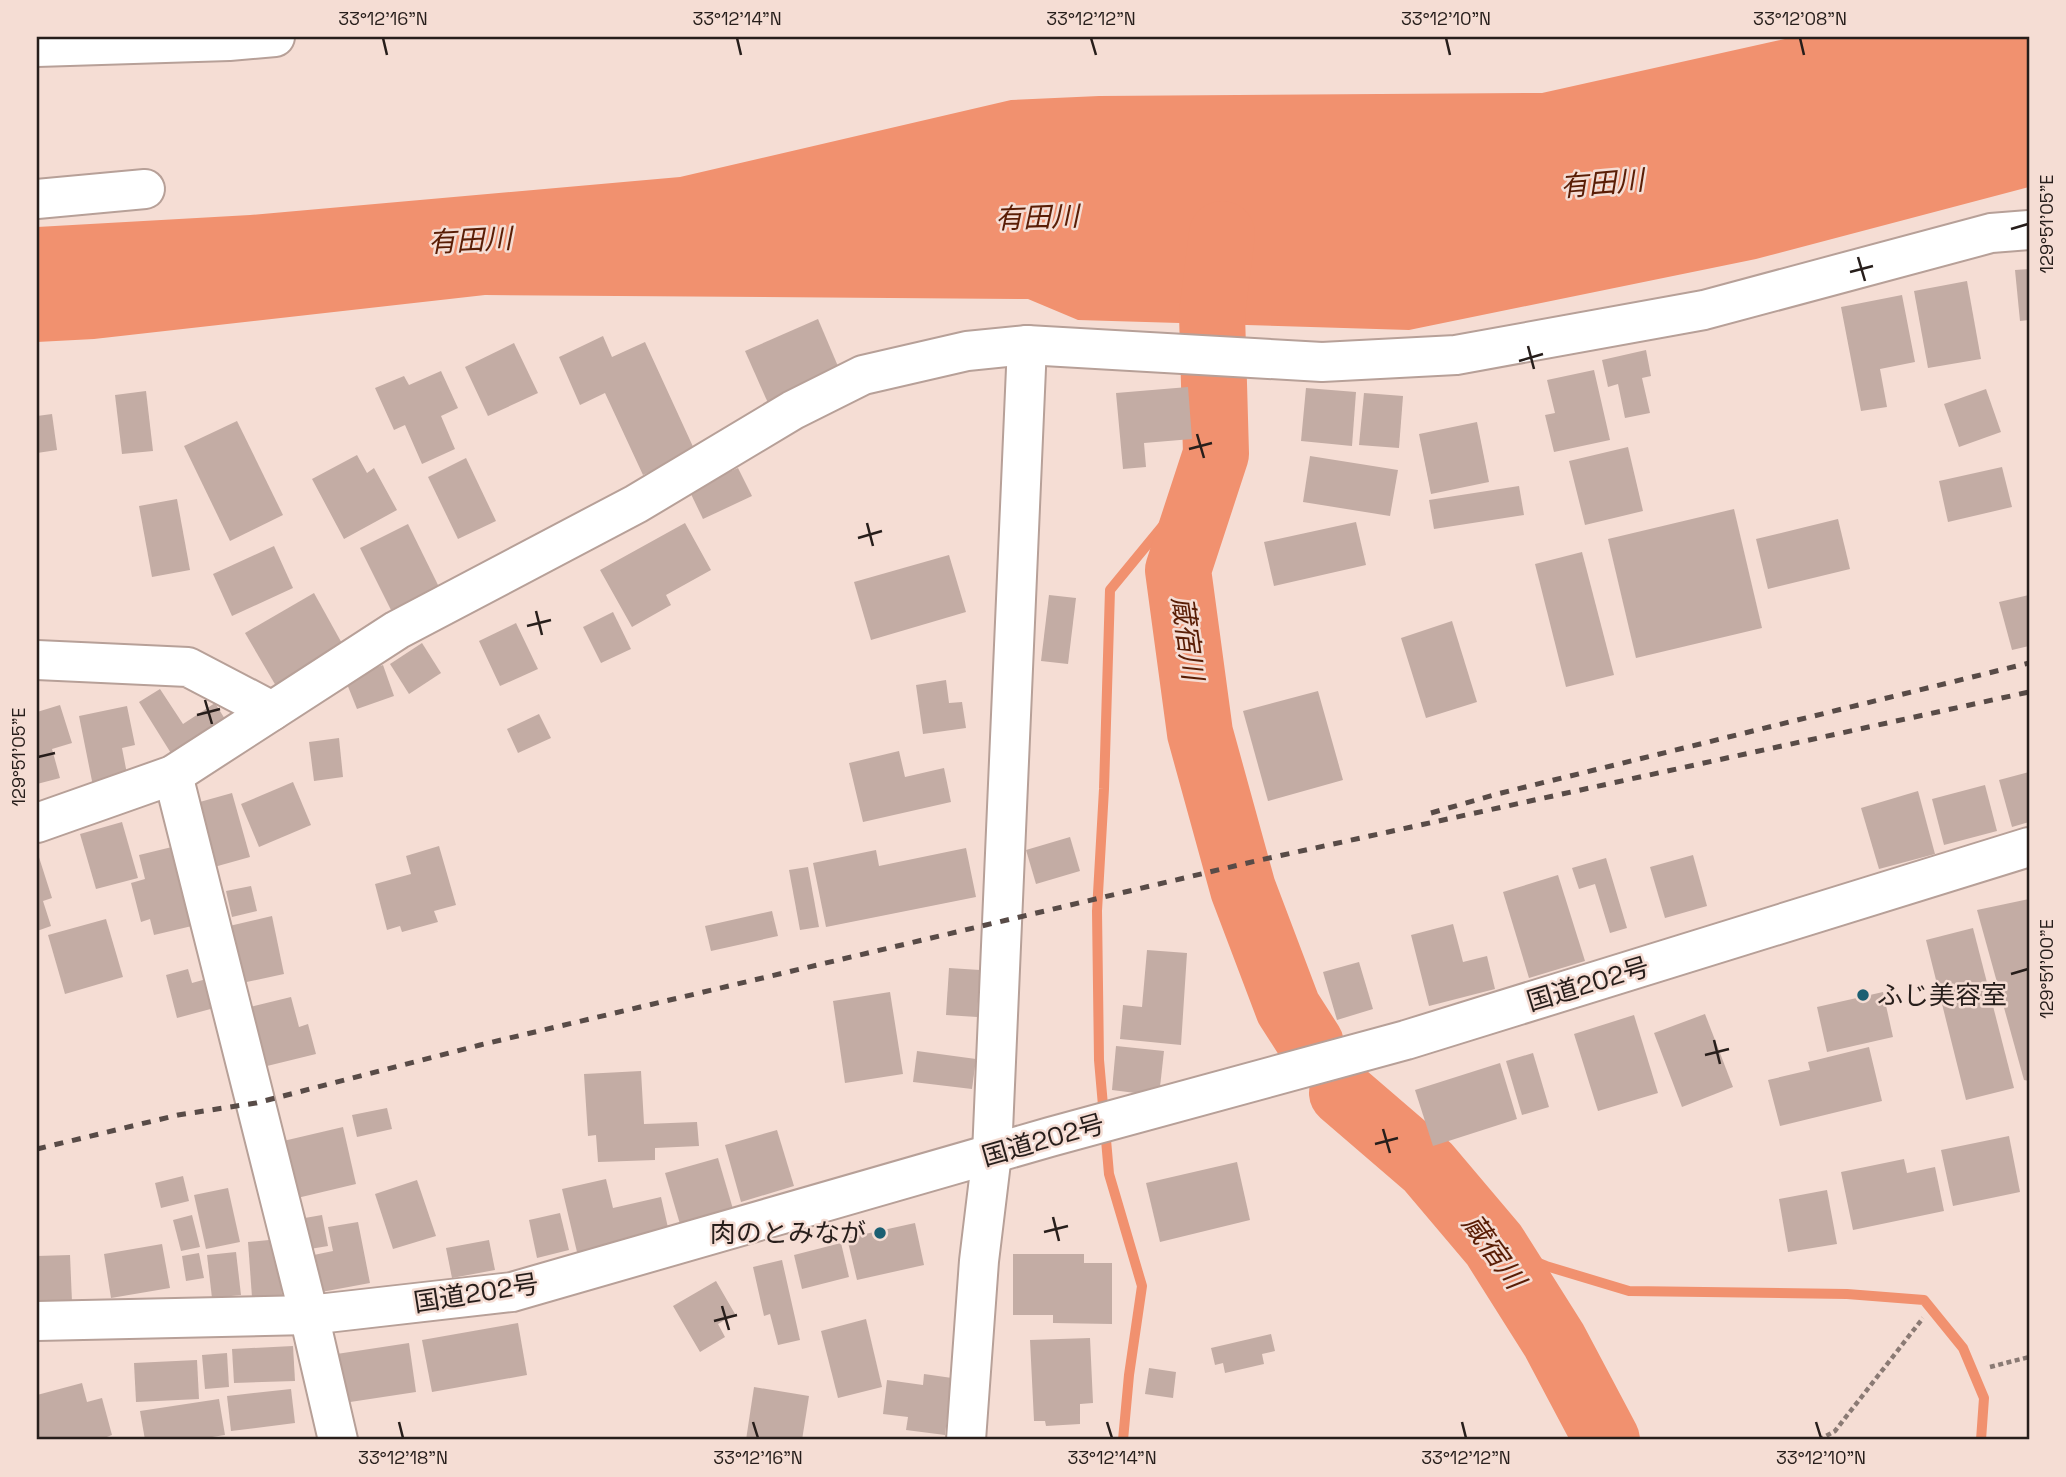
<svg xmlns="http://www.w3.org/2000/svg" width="2066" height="1477" viewBox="0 0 2066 1477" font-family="'Space Grotesk','Noto Sans JP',sans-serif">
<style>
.water{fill:#f1916f}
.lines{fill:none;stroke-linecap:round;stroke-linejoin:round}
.stream{stroke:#f1916f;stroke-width:10}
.river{stroke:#f1916f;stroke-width:66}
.building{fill:#c3aca4}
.street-casing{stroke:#b7a098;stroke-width:42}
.secondary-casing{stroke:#b7a098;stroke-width:42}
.highway-casing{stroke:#b7a098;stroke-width:42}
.path{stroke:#8a7a74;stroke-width:4.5;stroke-dasharray:5 3.5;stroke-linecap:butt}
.street{stroke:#fff;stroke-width:38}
.secondary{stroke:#fff;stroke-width:38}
.highway{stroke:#fff;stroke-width:38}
.rail{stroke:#584b47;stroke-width:5;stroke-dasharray:9 9;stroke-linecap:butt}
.ticks{fill:none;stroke:#271e1b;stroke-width:2.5}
.poi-dot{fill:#1b5f72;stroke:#f5ddd4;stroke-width:2.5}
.labels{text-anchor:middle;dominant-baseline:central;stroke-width:5;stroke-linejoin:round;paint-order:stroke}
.street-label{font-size:26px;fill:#271e1b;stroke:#f5ddd4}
.poi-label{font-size:26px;fill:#271e1b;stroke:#f5ddd4;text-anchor:start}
.water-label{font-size:28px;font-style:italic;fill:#591d05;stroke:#f5ddd4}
.neatline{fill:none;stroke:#271e1b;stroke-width:2.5}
.ticks-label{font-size:18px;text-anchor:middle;fill:#271e1b}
</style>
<rect width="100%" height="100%" fill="#f5ddd4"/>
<path class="water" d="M 1794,37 L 2029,37 L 2029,187 L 1756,259 L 1409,330 L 1078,320 L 1028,299 L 485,295 L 94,339 L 37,342 L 37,227 L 250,215 L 680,177 L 1011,100 L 1099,96 L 1542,93 Z"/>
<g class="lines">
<g class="stream">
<path d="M 1494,1245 L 1546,1266 L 1629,1291 L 1847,1294 L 1924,1300 L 1963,1348 L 1984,1398 L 1981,1440"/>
<path d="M 1123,1440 L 1129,1375 L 1142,1286 L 1109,1174 L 1099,1060 L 1097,911 L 1104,789 L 1110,590 L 1207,472 L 1203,320 L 1197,315"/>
</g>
<g class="river">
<path d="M 1222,234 L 1212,314 L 1216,454 L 1178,570 L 1200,733 L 1243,889 L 1288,1008 L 1311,1044"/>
<path d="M 1342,1093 L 1428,1167 L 1494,1245 L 1554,1340 L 1607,1440"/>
</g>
</g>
<g class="building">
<path d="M 2029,269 L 2029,320 L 2020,321 L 2015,270 Z"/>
<path d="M 1967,281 L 1981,359 L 1928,368 L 1914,291 Z"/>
<path d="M 1902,295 L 1915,362 L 1880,369 L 1887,407 L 1861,411 L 1841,307 Z"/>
<path d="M 818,319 L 840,371 L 768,403 L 745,351 Z"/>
<path d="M 603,336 L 612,357 L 645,342 L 695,451 L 643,475 L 605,393 L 580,405 L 559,357 Z"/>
<path d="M 514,343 L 538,393 L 488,416 L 465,367 Z"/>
<path d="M 1646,350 L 1651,376 L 1642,378 L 1650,413 L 1625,418 L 1618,384 L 1608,387 L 1602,360 Z"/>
<path d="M 1594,370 L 1610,440 L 1554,452 L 1545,415 L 1555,413 L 1547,380 Z"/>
<path d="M 441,371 L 458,408 L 441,416 L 455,449 L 422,464 L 405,425 L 394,430 L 375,388 L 404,376 L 409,385 Z"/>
<path d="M 1188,387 L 1192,439 L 1144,443 L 1146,467 L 1123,469 L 1116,393 Z"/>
<path d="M 1306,388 L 1356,392 L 1352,446 L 1301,441 Z"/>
<path d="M 1986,389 L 2001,432 L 1959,447 L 1944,404 Z"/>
<path d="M 146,391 L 153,451 L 122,454 L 115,395 Z"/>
<path d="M 1364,393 L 1403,396 L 1399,448 L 1359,445 Z"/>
<path d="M 52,414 L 57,450 L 37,453 L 37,416 Z"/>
<path d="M 237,421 L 283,515 L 230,541 L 184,446 Z"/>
<path d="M 1477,422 L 1489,482 L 1431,494 L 1419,434 Z"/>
<path d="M 1628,447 L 1643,511 L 1585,525 L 1569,461 Z"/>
<path d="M 357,455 L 367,473 L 374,468 L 397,510 L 344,539 L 312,479 Z"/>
<path d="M 1310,456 L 1398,470 L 1390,516 L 1303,502 Z"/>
<path d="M 466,458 L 496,521 L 458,539 L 428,477 Z"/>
<path d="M 2002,467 L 2012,507 L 1948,522 L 1939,481 Z"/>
<path d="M 738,468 L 752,496 L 703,519 L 689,490 Z"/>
<path d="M 1519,486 L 1524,515 L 1434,529 L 1429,500 Z"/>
<path d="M 177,499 L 190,570 L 152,577 L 139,506 Z"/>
<path d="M 1734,509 L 1762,628 L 1636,658 L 1608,539 Z"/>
<path d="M 1838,519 L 1850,569 L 1768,589 L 1756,539 Z"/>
<path d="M 1356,522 L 1366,565 L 1274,586 L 1264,542 Z"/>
<path d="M 685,523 L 711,570 L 666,595 L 671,605 L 632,627 L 600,570 Z"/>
<path d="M 408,524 L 439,587 L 391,610 L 360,548 Z"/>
<path d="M 274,546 L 293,588 L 232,616 L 213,574 Z"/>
<path d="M 1582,552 L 1614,675 L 1566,687 L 1535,564 Z"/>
<path d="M 949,555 L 966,612 L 871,640 L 854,582 Z"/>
<path d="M 314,593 L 344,647 L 276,686 L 245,633 Z"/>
<path d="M 1049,595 L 1076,598 L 1068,664 L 1041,661 Z"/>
<path d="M 2029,595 L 2029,646 L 2012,650 L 1999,602 Z"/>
<path d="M 613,612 L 631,649 L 601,663 L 583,627 Z"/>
<path d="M 1452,621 L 1477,702 L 1426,718 L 1401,638 Z"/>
<path d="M 516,623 L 538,669 L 500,686 L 479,641 Z"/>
<path d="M 422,643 L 441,673 L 409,694 L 390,664 Z"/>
<path d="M 383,665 L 394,696 L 357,709 L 345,679 Z"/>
<path d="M 946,680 L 949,703 L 962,702 L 966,728 L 923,734 L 916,685 Z"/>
<path d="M 160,689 L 183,724 L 215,703 L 228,724 L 174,758 L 139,702 Z"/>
<path d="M 1318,691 L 1343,780 L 1268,801 L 1243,711 Z"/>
<path d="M 60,705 L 72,743 L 52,749 L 60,778 L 37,784 L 37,712 Z"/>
<path d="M 127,706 L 135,745 L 122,748 L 128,779 L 93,786 L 79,716 Z"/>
<path d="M 539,714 L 551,738 L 518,753 L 507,729 Z"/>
<path d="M 339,738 L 343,777 L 314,781 L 309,742 Z"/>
<path d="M 899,751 L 905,777 L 944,768 L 951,802 L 863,822 L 849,763 Z"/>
<path d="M 2029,772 L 2029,822 L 2012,827 L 1999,780 Z"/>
<path d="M 293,782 L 311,825 L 259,847 L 241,804 Z"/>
<path d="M 1985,785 L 1997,831 L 1944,845 L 1932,799 Z"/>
<path d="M 1918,791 L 1935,854 L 1879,869 L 1861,808 Z"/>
<path d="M 232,793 L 250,857 L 207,869 L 189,805 Z"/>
<path d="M 122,822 L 138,878 L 96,889 L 80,834 Z"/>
<path d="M 1070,837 L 1080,871 L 1036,884 L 1026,850 Z"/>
<path d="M 439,846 L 456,905 L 434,911 L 438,922 L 402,932 L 400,926 L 387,930 L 375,884 L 411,874 L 406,856 Z"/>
<path d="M 172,847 L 192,926 L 154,935 L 150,919 L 141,922 L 131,883 L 145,879 L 139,855 Z"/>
<path d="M 966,848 L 976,897 L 826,927 L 813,863 L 876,850 L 879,866 Z"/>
<path d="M 37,851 L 52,898 L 43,901 L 51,926 L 37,931 Z"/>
<path d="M 1693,855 L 1707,906 L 1665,918 L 1650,867 Z"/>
<path d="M 1606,858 L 1627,928 L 1610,933 L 1595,884 L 1579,889 L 1572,868 Z"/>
<path d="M 808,867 L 819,927 L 800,930 L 789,870 Z"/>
<path d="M 1558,875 L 1585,961 L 1529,978 L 1503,892 Z"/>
<path d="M 251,886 L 257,911 L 232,917 L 226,891 Z"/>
<path d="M 2029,899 L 2029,1081 L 2024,1080 L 1977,910 Z"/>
<path d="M 772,911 L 778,936 L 711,951 L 705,926 Z"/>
<path d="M 272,916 L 284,974 L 237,984 L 225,927 Z"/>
<path d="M 106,919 L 123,977 L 65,994 L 48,935 Z"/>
<path d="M 1453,924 L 1463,962 L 1487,956 L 1495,989 L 1429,1006 L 1411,935 Z"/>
<path d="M 1973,928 L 2014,1088 L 1966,1100 L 1926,940 Z"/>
<path d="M 1147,950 L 1187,953 L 1181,1045 L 1120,1039 L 1123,1005 L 1142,1007 Z"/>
<path d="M 1359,962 L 1373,1009 L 1337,1020 L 1323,972 Z"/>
<path d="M 949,968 L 980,970 L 977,1017 L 946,1015 Z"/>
<path d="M 188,969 L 192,983 L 210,978 L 218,1007 L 177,1018 L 166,975 Z"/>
<path d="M 890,992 L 903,1074 L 845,1083 L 833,1001 Z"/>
<path d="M 1883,992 L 1893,1037 L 1827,1052 L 1817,1007 Z"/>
<path d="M 291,997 L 299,1027 L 308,1024 L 316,1054 L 267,1066 L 258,1032 L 249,1035 L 242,1009 Z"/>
<path d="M 1705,1014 L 1733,1087 L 1682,1107 L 1654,1033 Z"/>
<path d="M 1634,1015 L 1658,1093 L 1598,1111 L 1574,1034 Z"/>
<path d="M 1116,1046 L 1164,1051 L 1159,1096 L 1112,1090 Z"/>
<path d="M 1869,1047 L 1882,1101 L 1780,1126 L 1768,1080 L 1810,1070 L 1808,1062 Z"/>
<path d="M 917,1051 L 976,1059 L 972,1089 L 913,1082 Z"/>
<path d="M 1533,1053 L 1549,1107 L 1522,1115 L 1506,1061 Z"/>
<path d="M 1500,1063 L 1517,1119 L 1433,1146 L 1415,1090 Z"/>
<path d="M 641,1071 L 644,1124 L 697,1122 L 699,1146 L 655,1148 L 655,1160 L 598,1162 L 596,1135 L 588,1136 L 584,1074 Z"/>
<path d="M 387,1108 L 392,1129 L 357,1137 L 352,1115 Z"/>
<path d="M 343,1127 L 356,1184 L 293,1199 L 279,1142 Z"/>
<path d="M 777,1130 L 794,1186 L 741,1202 L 725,1145 Z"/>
<path d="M 2009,1136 L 2020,1192 L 1953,1206 L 1941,1150 Z"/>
<path d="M 718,1158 L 733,1209 L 680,1224 L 665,1173 Z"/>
<path d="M 1904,1159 L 1907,1173 L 1935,1167 L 1944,1211 L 1853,1230 L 1841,1172 Z"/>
<path d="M 1237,1162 L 1250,1220 L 1160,1242 L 1146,1183 Z"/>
<path d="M 183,1176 L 189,1201 L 161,1208 L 155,1183 Z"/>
<path d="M 606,1179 L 613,1208 L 661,1197 L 669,1232 L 577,1252 L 562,1189 Z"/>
<path d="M 417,1180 L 436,1236 L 393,1249 L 375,1194 Z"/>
<path d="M 228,1188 L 240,1242 L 206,1249 L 194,1195 Z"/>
<path d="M 1827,1190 L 1837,1244 L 1788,1252 L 1779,1199 Z"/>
<path d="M 560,1213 L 569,1250 L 537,1258 L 529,1220 Z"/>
<path d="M 192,1215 L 200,1247 L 181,1251 L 173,1220 Z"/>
<path d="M 322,1215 L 328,1246 L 304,1250 L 299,1219 Z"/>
<path d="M 358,1222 L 370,1283 L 316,1293 L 309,1256 L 333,1251 L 328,1227 Z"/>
<path d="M 915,1223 L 924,1265 L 857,1280 L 847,1238 Z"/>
<path d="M 279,1239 L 282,1295 L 252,1297 L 248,1242 Z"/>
<path d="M 489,1240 L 495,1270 L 452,1278 L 446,1248 Z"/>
<path d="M 841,1243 L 849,1277 L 802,1289 L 794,1255 Z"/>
<path d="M 162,1244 L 170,1288 L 111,1298 L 104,1254 Z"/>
<path d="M 236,1252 L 241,1295 L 212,1298 L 207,1255 Z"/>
<path d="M 199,1253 L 204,1278 L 186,1281 L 182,1256 Z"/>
<path d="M 1013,1254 L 1084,1254 L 1084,1263 L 1112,1263 L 1112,1324 L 1053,1323 L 1053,1315 L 1013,1315 Z"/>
<path d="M 70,1255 L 72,1302 L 37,1304 L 37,1256 Z"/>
<path d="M 782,1260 L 800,1340 L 778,1345 L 770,1314 L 764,1316 L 753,1267 Z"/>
<path d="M 716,1281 L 735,1314 L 718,1324 L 725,1337 L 700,1352 L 673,1306 Z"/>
<path d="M 866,1319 L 882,1387 L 838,1398 L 821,1331 Z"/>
<path d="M 518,1323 L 527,1375 L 432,1392 L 422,1340 Z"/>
<path d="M 1271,1334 L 1275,1351 L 1262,1354 L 1264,1364 L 1225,1373 L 1223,1363 L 1215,1365 L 1211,1348 Z"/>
<path d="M 1090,1338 L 1093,1403 L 1080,1404 L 1080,1424 L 1046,1426 L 1045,1421 L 1034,1421 L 1030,1340 Z"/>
<path d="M 409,1343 L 416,1392 L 337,1404 L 330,1355 Z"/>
<path d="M 293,1346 L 295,1381 L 234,1383 L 232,1349 Z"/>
<path d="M 227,1353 L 229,1387 L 205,1389 L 202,1355 Z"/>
<path d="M 197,1360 L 199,1399 L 136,1402 L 134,1363 Z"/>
<path d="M 1149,1368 L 1176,1372 L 1173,1398 L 1145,1394 Z"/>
<path d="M 924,1374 L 952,1378 L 945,1435 L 906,1430 L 908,1417 L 883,1414 L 887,1380 L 923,1385 Z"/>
<path d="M 82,1383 L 87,1402 L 102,1398 L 112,1435 L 99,1440 L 37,1440 L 37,1395 Z"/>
<path d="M 754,1387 L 809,1396 L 802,1440 L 746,1440 Z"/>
<path d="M 291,1389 L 295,1423 L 231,1431 L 227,1396 Z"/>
<path d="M 219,1399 L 225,1435 L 193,1440 L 145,1440 L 140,1411 Z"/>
</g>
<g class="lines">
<g class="street-casing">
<g id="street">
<path d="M 37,199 L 145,189"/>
<path d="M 37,660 L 188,667 L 272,711"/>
<path d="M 173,775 L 309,1315 L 338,1440"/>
<path d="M 37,823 L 173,775 L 397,630 L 636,504 L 793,410 L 863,375 L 967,351 L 1027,345 L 1322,362 L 1456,355 L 1704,310 L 1991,233 L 2029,230"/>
<path d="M 966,1440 L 979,1261 L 992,1154 L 1027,345"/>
</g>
</g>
<g class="secondary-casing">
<path id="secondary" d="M 37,47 L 229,41 L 275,37"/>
</g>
<g class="highway-casing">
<path id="highway" d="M 37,1321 L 309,1315 L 512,1292 L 1050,1137 L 1406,1040 L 2029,847"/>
</g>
<g class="path">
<path d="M 1990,1367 L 2029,1357"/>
<path d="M 1819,1440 L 1835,1431 L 1923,1318"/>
</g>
<use href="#street" class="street"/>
<use href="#secondary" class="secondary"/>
<use href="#highway" class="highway"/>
<g class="rail">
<path d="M 1431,813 L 1497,794 L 2029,663"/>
<path d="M 37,1149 L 178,1115 L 256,1103 L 480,1045 L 1260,860 L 2029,692"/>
</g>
</g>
<path class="ticks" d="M 383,38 L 387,55M 737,38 L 741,55M 1091,38 L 1096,55M 1446,38 L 1450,55M 1800,38 L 1804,55M 2011,229 L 2028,224M 1858,257 L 1865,281M 1850,272 L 1873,266M 1528,346 L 1534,369M 1519,361 L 1543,354M 1197,434 L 1204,458M 1189,449 L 1212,443M 867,523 L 873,546M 858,538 L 882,531M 536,611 L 542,635M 527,626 L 551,620M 205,700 L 212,724M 197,715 L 220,709M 38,757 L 55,753M 2011,974 L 2028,969M 1714,1040 L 1720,1064M 1705,1055 L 1729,1049M 1383,1129 L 1390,1153M 1375,1144 L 1398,1138M 1053,1217 L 1059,1241M 1044,1232 L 1068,1226M 722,1306 L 729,1330M 714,1321 L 737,1315M 399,1422 L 403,1438M 753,1422 L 758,1438M 1107,1422 L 1112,1438M 1462,1422 L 1466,1438M 1816,1422 L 1821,1438"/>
<g class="poi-dot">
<circle cx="1863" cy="995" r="7"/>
<circle cx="880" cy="1233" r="7"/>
</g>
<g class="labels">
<g class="street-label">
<text transform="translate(1588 984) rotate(-17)">国道202号</text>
<text transform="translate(1043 1140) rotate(-16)">国道202号</text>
<text transform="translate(476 1293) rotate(-9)">国道202号</text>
</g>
<g class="poi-label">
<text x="1877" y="995">ふじ美容室</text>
<text x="866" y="1233" text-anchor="end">肉のとみなが</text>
</g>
<g class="water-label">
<text transform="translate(1602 183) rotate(-5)">有田川</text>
<text transform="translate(1037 217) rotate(-2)">有田川</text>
<text transform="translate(470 240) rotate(-3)">有田川</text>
<text transform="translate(1188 638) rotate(82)">蔵宿川</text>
<text transform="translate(1494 1251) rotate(54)">蔵宿川</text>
</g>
</g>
<rect width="2066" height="1477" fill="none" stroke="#f5ddd4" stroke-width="77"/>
<rect x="38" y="38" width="1990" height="1400" class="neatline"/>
<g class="ticks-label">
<text x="383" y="25">33°12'16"N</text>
<text x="737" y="25">33°12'14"N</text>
<text x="1091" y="25">33°12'12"N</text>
<text x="1446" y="25">33°12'10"N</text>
<text x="1800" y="25">33°12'08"N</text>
<text transform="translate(2047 224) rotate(-90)" y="6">129°51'05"E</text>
<text transform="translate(19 757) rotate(-90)" y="6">129°51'05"E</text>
<text transform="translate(2047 969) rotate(-90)" y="6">129°51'00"E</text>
<text x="403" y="1464">33°12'18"N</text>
<text x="758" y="1464">33°12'16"N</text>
<text x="1112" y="1464">33°12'14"N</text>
<text x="1466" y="1464">33°12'12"N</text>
<text x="1821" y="1464">33°12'10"N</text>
</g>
</svg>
